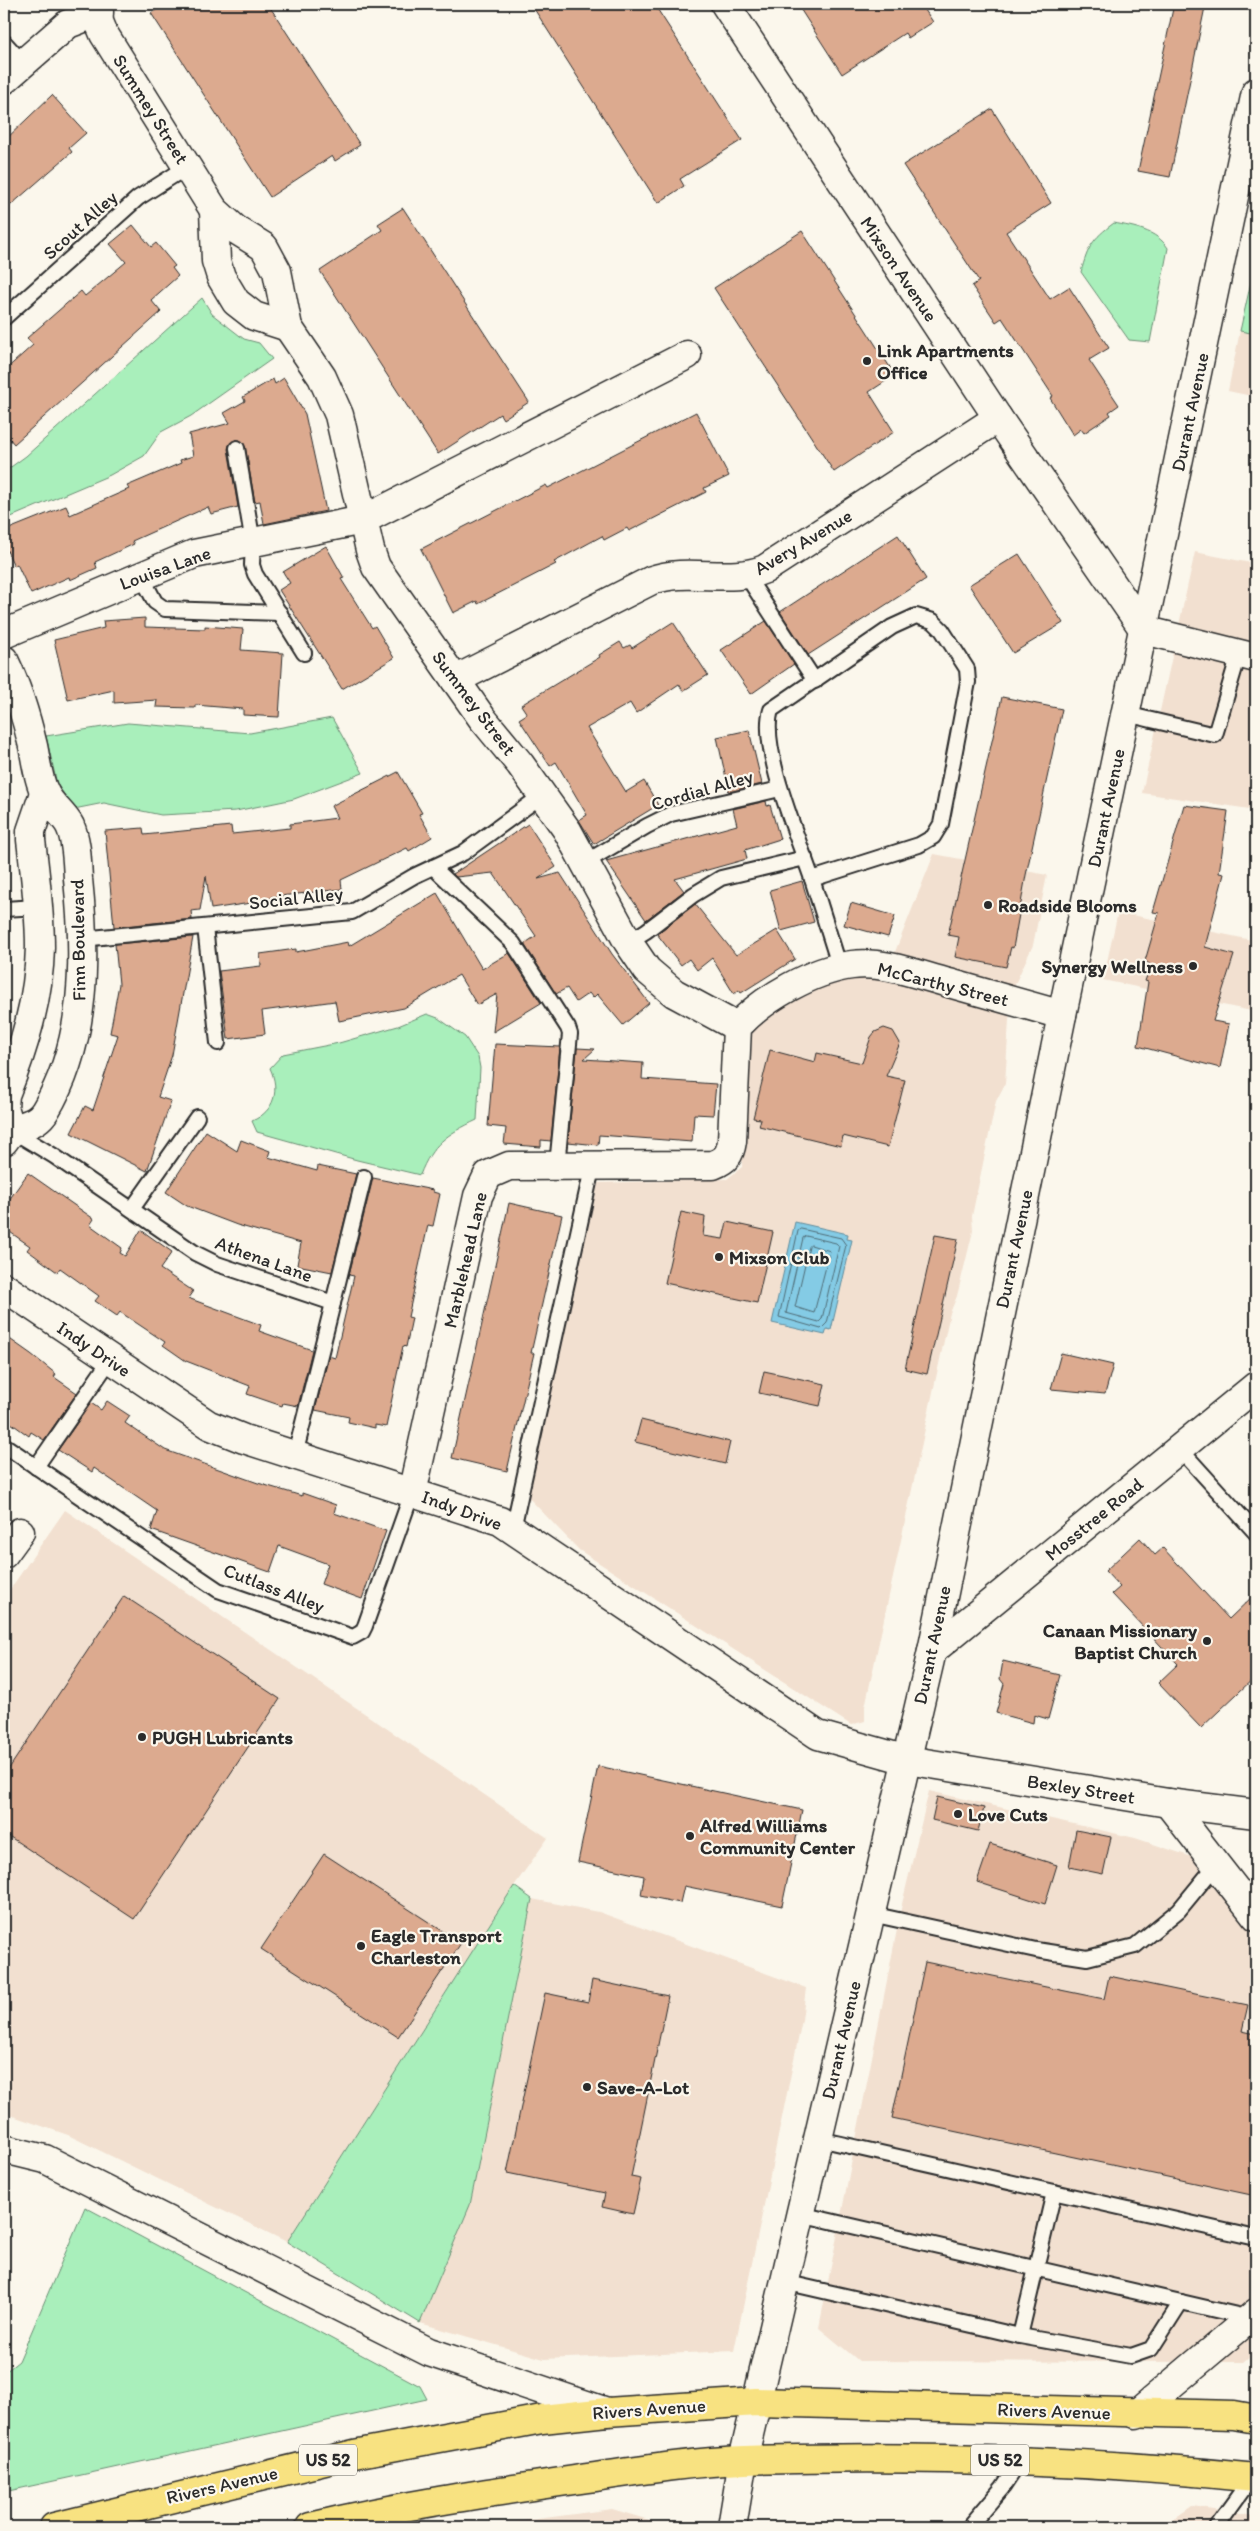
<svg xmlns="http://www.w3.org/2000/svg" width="1260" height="2531" viewBox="0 0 1260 2531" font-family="Itim,sans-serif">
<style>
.built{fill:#f2e0d0}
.green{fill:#a9efbb;stroke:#6a8d73}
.water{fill:#84cbe5;stroke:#608b9b}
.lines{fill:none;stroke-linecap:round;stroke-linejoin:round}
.shore{stroke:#4f6b75;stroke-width:1}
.building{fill:#dcaa8f;stroke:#2b2b2b}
.lane-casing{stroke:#2b2b2b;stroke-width:18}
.street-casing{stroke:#2b2b2b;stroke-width:31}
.secondary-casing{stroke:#2b2b2b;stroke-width:31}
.primary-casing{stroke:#2b2b2b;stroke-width:31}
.lane{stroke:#fbf7ec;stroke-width:14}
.street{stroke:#fbf7ec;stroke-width:28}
.secondary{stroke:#fbf7ec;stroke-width:28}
.primary{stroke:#f8e281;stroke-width:28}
.poi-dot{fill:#2b2b2b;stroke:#fbf7ec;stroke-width:2}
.labels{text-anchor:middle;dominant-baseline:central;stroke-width:4.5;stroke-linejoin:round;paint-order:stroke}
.shield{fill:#fbf7ec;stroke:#696865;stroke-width:1}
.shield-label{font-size:18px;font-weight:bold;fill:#2b2b2b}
.street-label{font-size:19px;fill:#2b2b2b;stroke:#fbf7ec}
.poi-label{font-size:19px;font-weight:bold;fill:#2b2b2b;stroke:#fbf7ec;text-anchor:start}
</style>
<rect width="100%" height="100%" fill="#fbf7ec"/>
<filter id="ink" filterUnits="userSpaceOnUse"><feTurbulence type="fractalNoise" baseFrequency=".02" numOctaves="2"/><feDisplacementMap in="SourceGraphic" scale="10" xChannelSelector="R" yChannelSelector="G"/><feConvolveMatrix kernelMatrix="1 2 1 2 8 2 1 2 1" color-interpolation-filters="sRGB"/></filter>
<g filter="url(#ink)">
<g class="built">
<path d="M 1240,331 L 1256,334 L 1256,397 L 1228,391 Z"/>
<path d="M 1195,552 L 1256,564 L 1256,810 L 1142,793 Z"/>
<path d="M 934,854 L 1047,875 L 1033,945 L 1015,984 L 1009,1020 L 1005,1084 L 996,1101 L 972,1216 L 973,1231 L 957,1296 L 950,1313 L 865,1707 L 865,1721 L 851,1725 L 579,1550 L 527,1496 L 598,1183 L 727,1179 L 742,1167 L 746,1039 L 757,1021 L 805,993 L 821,985 L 858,978 L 876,979 L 889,967 Z"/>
<path d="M 1118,912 L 1256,941 L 1256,1012 L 1103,980 Z"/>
<path d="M 65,1510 L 548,1838 L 514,1886 L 287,2242 L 68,2135 L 4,2113 L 4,1598 Z"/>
<path d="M 929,1791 L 1135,1838 L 1216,1865 L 1256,1916 L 1256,2351 L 1243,2362 L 859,2361 L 819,2328 L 902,1904 Z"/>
<path d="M 532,1899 L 599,1912 L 806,1988 L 802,2020 L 734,2351 L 544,2359 L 420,2323 L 470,2205 Z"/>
<path d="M 1192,2506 L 1256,2515 L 1256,2527 L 1162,2527 Z"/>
<path d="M 612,2509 L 649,2520 L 657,2527 L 477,2527 Z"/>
</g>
<g class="green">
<path d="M 1114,223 C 1134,227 1156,230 1168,248 L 1150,342 L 1129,340 L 1081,272 C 1088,247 1092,239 1114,223 Z"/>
<path d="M 1255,264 L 1256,264 L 1256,334 L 1240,331 Z"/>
<path d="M 202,298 L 212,314 L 244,339 L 259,343 L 272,359 L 191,416 L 161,432 L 144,456 L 110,475 L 4,520 L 4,472 L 26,456 Z"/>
<path d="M 332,718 L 363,773 L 294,799 L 236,811 L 161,815 L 104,803 L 74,809 L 57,784 L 46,736 L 128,723 L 250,733 Z"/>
<path d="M 427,1014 L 438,1018 L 465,1037 L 478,1057 L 480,1068 L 477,1120 C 447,1134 432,1144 420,1175 L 357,1160 L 257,1132 L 252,1121 C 275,1111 280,1090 270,1068 L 283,1054 L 339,1043 L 398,1026 Z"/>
<path d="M 514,1886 L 532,1899 L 470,2205 L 420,2323 L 287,2242 Z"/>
<path d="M 85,2207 L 420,2386 L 427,2399 L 4,2492 L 4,2371 L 9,2369 L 19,2361 Z"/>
</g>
<path class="water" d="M 795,1222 L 848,1234 L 847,1239 L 852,1240 L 831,1330 L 827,1329 L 825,1335 L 772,1323 Z"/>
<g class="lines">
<g class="shore">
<path d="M 801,1229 L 841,1238 L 846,1245 L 827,1323 L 821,1329 L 779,1317 L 798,1231 Z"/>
<path d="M 806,1236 L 836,1243 L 839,1246 L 822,1319 L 819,1322 L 786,1313 L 803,1238 Z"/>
<path d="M 811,1245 L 830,1251 L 814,1313 L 795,1307 L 809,1247 Z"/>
</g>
</g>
<g class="building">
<path d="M 166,4 L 268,4 L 360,145 L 335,161 L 332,156 L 270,197 L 151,13 Z"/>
<path d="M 531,4 L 654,4 L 742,140 L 680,179 L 684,186 L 658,203 Z"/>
<path d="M 797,4 L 921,4 L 933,22 L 908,38 L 905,33 L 842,74 Z"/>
<path d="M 1174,4 L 1205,7 L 1170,177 L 1138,171 Z"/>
<path d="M 52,95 L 86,133 L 69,148 L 72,152 L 4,211 L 4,141 Z"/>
<path d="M 992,109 L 1051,203 L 1006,232 L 1050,299 L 1069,287 L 1109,348 L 1089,360 L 1119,405 L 1109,412 L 1111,415 L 1084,433 L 1081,429 L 1073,435 L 1050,398 L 1053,396 L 1002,318 L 996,322 L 972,286 L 979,281 L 903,165 Z"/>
<path d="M 403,208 L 529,402 L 503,419 L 500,414 L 438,454 L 320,271 L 382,230 L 378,224 Z"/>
<path d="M 133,225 L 151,247 L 156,243 L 175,266 L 172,268 L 178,276 L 151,300 L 161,312 L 14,444 L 4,432 L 4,371 L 33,345 L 27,338 L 81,291 L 85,296 L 126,262 L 110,244 Z"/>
<path d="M 802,231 L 895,375 L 869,392 L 894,432 L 834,472 L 714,288 Z"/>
<path d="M 284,378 L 305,414 L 326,511 L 264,524 L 260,501 L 255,502 L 245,446 L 240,440 L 235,440 L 229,445 L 228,449 L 238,507 L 211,514 L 208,507 L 132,541 L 134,544 L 95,562 L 97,568 L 70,580 L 69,577 L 31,594 L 17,564 L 14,566 L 4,544 L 4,531 L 66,506 L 70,515 L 129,489 L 127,486 L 181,463 L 180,460 L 193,456 L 189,434 L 230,423 L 224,413 L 245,401 L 243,397 L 273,379 L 275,384 Z"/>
<path d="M 696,412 L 729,476 L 704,488 L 706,492 L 629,531 L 627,528 L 604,540 L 602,536 L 554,562 L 556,564 L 478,604 L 477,601 L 453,613 L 421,549 L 546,485 L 548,488 Z"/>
<path d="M 898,535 L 926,579 L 808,655 L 780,612 Z"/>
<path d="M 326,546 L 344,578 L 341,579 L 372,628 L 375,626 L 394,658 L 342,689 L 279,590 L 290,583 L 283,572 Z"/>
<path d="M 1019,554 L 1063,623 L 1013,653 L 969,585 Z"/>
<path d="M 145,618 L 145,627 L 205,629 L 205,626 L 243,629 L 241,650 L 283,653 L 279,717 L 243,715 L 243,709 L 195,705 L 195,708 L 156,707 L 157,700 L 114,703 L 114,690 L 68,700 L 54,640 L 104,628 L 103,621 Z"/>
<path d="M 766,621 L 794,664 L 751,694 L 721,650 Z"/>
<path d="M 673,622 L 708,675 L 683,691 L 679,684 L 636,713 L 630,703 L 587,728 L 626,792 L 644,781 L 658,805 L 594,844 L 579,820 L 587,815 L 556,762 L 550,766 L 519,719 L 527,714 L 521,705 L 600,657 L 599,655 L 620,642 L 624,648 L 630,645 L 632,648 Z"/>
<path d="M 1002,697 L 1062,709 L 1026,875 L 1013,948 L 1011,947 L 1006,967 L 955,957 L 959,937 L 948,935 Z"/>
<path d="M 749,730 L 762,784 L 729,792 L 717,737 Z"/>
<path d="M 398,772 L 422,813 L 419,814 L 432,837 L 409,851 L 407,848 L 341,880 L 342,889 L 271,897 L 271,900 L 211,909 L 206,876 L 200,910 L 191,911 L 192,919 L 114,927 L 105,831 L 143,828 L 144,835 L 231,826 L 232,834 L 290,828 L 290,824 L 337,818 L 331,806 Z"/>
<path d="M 766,801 L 767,806 L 770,805 L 780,839 L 745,850 L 747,859 L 675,879 L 684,891 L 646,920 L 606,861 L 737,825 L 733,809 Z"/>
<path d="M 1184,805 L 1228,811 L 1219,873 L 1224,874 L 1205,947 L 1234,955 L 1213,1021 L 1229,1024 L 1220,1068 L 1138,1046 L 1148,982 L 1145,981 L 1151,965 L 1145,961 L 1159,913 L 1153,912 Z"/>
<path d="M 528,824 L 556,867 L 538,879 L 560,873 L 612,954 L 649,1003 L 623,1025 L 597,994 L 593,998 L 589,993 L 576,1002 L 567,988 L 556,994 L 524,944 L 536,936 L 493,873 L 456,877 L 453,874 Z"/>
<path d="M 802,881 L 814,922 L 781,931 L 770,890 Z"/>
<path d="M 437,893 L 482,969 L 509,953 L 541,1003 L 493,1032 L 497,994 L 477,1005 L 459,975 L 404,1008 L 339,1021 L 335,1001 L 262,1011 L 265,1034 L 228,1039 L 219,971 L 261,966 L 260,954 L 296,949 L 296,952 L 348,942 L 349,946 Z"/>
<path d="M 851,903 L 895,916 L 888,937 L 844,925 Z"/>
<path d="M 695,904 L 736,955 L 777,930 L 795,959 L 741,993 L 739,990 L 734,994 L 712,958 L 697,970 L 689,959 L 681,965 L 657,934 Z"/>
<path d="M 193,937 L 172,1055 L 158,1097 L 171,1101 L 147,1171 L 71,1133 L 85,1106 L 93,1110 L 118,1035 L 110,1033 L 119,984 L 115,944 Z"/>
<path d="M 884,1028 L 893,1031 L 900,1043 L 886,1076 L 905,1080 L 888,1147 L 843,1136 L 841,1146 L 759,1126 L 761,1119 L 753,1118 L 770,1050 L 815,1062 L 817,1053 L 862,1063 L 871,1037 L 875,1032 Z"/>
<path d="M 495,1044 L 560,1047 L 551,1141 L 541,1140 L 541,1147 L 504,1144 L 506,1128 L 488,1126 Z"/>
<path d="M 577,1048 L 595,1049 L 584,1059 L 643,1063 L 642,1079 L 716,1084 L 713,1115 L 694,1114 L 692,1142 L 599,1135 L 598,1145 L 568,1142 Z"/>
<path d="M 206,1131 L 237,1151 L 241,1140 L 270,1151 L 268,1157 L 317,1171 L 318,1166 L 356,1174 L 332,1272 L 297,1265 L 301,1243 L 237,1225 L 187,1206 L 166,1192 Z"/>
<path d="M 28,1173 L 94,1219 L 90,1225 L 122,1248 L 120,1253 L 125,1256 L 141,1230 L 172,1252 L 160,1269 L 193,1291 L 188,1298 L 261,1325 L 259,1331 L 312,1350 L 298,1406 L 283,1403 L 282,1406 L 247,1394 L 250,1386 L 186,1361 L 163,1345 L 165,1342 L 120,1312 L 117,1316 L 95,1301 L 99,1296 L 60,1268 L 57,1272 L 27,1250 L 30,1246 L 4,1228 L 4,1207 Z"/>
<path d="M 373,1178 L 433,1190 L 433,1192 L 440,1194 L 433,1226 L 428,1225 L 408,1317 L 412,1318 L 406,1347 L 403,1346 L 386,1427 L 375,1425 L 375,1428 L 348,1422 L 349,1417 L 315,1410 L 329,1356 L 335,1358 L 354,1276 L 349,1275 Z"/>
<path d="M 509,1203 L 562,1215 L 531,1353 L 534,1353 L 507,1471 L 452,1458 Z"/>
<path d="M 681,1212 L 705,1217 L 703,1236 L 723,1239 L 727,1222 L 773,1232 L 757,1303 L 665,1283 Z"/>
<path d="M 935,1235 L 958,1239 L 927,1374 L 905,1369 Z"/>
<path d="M 4,1335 L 31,1354 L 56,1374 L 54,1377 L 77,1393 L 44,1440 L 31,1432 L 29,1436 L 4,1418 Z"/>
<path d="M 1061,1353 L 1113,1365 L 1105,1394 L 1051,1389 Z"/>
<path d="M 764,1371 L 825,1384 L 820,1406 L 759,1393 Z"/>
<path d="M 107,1401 L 130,1416 L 125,1423 L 165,1450 L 258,1483 L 302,1496 L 302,1493 L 336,1505 L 334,1513 L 386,1531 L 362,1599 L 321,1584 L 328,1564 L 279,1546 L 270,1572 L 151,1530 L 157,1511 L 94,1468 L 92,1472 L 58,1450 L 91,1403 L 101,1410 Z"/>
<path d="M 641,1420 L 730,1442 L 725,1464 L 635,1442 Z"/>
<path d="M 1140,1538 L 1155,1555 L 1163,1548 L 1229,1619 L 1256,1593 L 1256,1676 L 1201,1728 L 1158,1683 L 1178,1664 L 1112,1594 L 1120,1587 L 1105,1571 Z"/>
<path d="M 124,1596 L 280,1699 L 134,1919 L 4,1833 L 4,1776 Z"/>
<path d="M 1003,1661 L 1060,1675 L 1048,1719 L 1034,1715 L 1033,1723 L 996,1713 L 1004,1684 L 1000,1679 Z"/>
<path d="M 598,1766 L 802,1810 L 782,1906 L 684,1886 L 680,1903 L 641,1895 L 644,1876 L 578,1862 Z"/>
<path d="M 937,1797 L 984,1808 L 978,1831 L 932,1820 Z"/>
<path d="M 1076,1830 L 1111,1837 L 1103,1874 L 1069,1867 Z"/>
<path d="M 990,1844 L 1057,1865 L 1045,1904 L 977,1882 Z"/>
<path d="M 324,1854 L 461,1943 L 398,2037 L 261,1949 Z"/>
<path d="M 925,1962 L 1104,1999 L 1109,1976 L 1248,2005 L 1242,2031 L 1256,2034 L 1256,2196 L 892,2118 Z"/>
<path d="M 592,1980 L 668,1996 L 631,2177 L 641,2179 L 633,2214 L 602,2207 L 605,2193 L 507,2173 L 545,1993 L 588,2002 Z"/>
</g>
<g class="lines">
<g class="lane-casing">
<g id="lane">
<path d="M 4,42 L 23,63"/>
<path d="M 4,318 L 138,198 L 187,167"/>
<path d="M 237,448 L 253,543 L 252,565 L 255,574 L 304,653"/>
<path d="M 141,575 L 155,602 L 165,609 L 280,613"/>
<path d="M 746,575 L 815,681"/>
<path d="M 916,616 L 933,621 L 942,630 L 967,669 L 968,682 L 941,824 L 933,837 L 919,845 L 812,879 C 799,840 759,747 771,710 L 892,627 Z"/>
<path d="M 1126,714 L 1215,735 L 1239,654"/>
<path d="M 584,863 L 647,826 L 671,814 L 780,789"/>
<path d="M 433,867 L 513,943 L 568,1028 L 570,1034 L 557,1165"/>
<path d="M 812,879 L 840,968"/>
<path d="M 4,909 L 38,907"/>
<path d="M 205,927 L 218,1043"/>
<path d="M 82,939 L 352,912 L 414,876 L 463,853 L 541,796"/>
<path d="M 628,942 L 646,931 L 693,895 L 721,878 L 805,858"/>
<path d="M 11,1130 L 54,1156 L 195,1253 L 217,1264 L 333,1303 L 295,1455"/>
<path d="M 132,1209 L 197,1117"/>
<path d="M 333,1303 L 364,1177"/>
<path d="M 4,1445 L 218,1590 L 353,1637 L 362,1632 L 365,1626 L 412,1493"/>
<path d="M 1180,1449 L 1256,1533"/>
<path d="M 36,1467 L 110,1360"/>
<path d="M 513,1529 L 593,1164"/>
<path d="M 871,1914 L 1036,1950 L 1087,1958 L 1135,1946 L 1179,1910 L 1216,1865"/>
<path d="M 819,2139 L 1256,2238"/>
<path d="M 800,2214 L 1250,2318"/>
<path d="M 784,2282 L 1020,2336 L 1054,2192"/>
<path d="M 1020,2336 L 1131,2356 L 1151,2349 L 1181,2302"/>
<path d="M 969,2527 L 1003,2487 L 1021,2460"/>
<path d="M 1216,2527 L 1252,2477"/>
</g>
</g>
<g class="street-casing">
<g id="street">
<path d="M 98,4 L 99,22 L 104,34 L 214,210 L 235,229 L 264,247 L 277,271 L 288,327 L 322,377 L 339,415 L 370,550 L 376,567 L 482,718 L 520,764 L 567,830 L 628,942 L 647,970 L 674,993 L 737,1027"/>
<path d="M 4,80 L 68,24 L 99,12"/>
<path d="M 214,210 L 216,261 L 221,277 L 236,302 L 254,316 L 288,327"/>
<path d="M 1144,630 L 1256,658"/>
<path d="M 4,634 L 194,554 L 363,520 L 687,355"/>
<path d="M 4,660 C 17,687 26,716 33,746 C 36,760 38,780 45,793 C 51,806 64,814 70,826 C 77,841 77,863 78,879 C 86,956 87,1042 45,1111 C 34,1129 17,1121 4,1141"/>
<path d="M 455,680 L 652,580 C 689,567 729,584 765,569 L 998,418"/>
<path d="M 11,1130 L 4,1107 L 5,1095 C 24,1048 39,999 40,947 C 40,911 35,875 31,840 L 31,831 L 44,793"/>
<path d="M 4,1287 L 209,1425 L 244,1439 L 500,1521 L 818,1735 L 907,1760 L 1168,1803 L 1256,1814"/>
<path d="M 412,1493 L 478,1196 L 488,1175 L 509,1166 L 713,1165 C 726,1160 730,1155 732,1141 L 737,1027 C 763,998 813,970 852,965 C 884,961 918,975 949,983 C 987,994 1024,1004 1062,1015"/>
<path d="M 4,1554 L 20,1532"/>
<path d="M 932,1651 L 1256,1386"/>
<path d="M 1168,1803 L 1256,1916"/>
<path d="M 4,2149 L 45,2159 L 429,2352 L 607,2412"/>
<path d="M 1136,2414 L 1256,2313"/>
</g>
</g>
<g class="secondary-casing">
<g id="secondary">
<path d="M 725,4 L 998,418 L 1144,630"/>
<path d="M 732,2527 L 743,2460 L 932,1651 L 1062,1015 L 1256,92"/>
</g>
</g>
<g class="primary-casing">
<g id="primary">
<path d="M 54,2527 L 354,2454 L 542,2419 L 607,2412 L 756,2402 L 1234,2415 L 1256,2419"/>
<path d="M 310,2527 C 397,2506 485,2493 574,2480 C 630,2472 688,2462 745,2460 C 915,2455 1086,2460 1256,2478"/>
</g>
</g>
<use href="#lane" class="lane"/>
<use href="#street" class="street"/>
<use href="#secondary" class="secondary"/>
<use href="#primary" class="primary"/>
</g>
</g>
<g class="poi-dot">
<circle cx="867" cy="361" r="5"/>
<circle cx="988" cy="905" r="5"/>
<circle cx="1193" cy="966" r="5"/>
<circle cx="719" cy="1257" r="5"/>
<circle cx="1207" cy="1641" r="5"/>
<circle cx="142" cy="1737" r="5"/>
<circle cx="958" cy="1814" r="5"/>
<circle cx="690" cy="1836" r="5"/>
<circle cx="361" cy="1946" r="5"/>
<circle cx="587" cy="2087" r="5"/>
</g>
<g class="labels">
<g class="shield">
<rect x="299" y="2444.5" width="58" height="31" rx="4"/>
<rect x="971" y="2444.5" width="58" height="31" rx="4"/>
</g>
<g class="shield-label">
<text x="328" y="2460">US 52</text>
<text x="1000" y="2460">US 52</text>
</g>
<g class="street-label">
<text transform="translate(151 109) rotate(58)">Summey Street</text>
<text transform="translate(80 225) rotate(-42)">Scout Alley</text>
<text transform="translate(899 269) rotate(56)">Mixson Avenue</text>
<text transform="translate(1190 412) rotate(-78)">Durant Avenue</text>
<text transform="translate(803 542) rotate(-31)">Avery Avenue</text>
<text transform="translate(165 568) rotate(-20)">Louisa Lane</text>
<text transform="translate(474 703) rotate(53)">Summey Street</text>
<text transform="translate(702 790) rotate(-16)">Cordial Alley</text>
<text transform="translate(1106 808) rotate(-78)">Durant Avenue</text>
<text transform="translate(296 898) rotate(-6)">Social Alley</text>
<text transform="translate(78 940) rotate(-91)">Finn Boulevard</text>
<text transform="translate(943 984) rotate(14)">McCarthy Street</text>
<text transform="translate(1014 1249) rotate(-78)">Durant Avenue</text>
<text transform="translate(264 1259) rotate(20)">Athena Lane</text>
<text transform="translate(465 1260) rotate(-77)">Marblehead Lane</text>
<text transform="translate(94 1349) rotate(34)">Indy Drive</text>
<text transform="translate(462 1510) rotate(20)">Indy Drive</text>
<text transform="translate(1094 1519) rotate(-39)">Mosstree Road</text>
<text transform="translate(274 1588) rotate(21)">Cutlass Alley</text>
<text transform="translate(932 1645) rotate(-78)">Durant Avenue</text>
<text transform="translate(1081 1789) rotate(9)">Bexley Street</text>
<text transform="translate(841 2040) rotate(-77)">Durant Avenue</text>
<text transform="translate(649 2409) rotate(-4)">Rivers Avenue</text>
<text transform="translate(1054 2411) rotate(2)">Rivers Avenue</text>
<text transform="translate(222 2485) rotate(-13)">Rivers Avenue</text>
</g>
<g class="poi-label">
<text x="877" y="350">Link Apartments<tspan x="877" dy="22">Office</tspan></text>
<text x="998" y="905">Roadside Blooms</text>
<text x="1183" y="966" text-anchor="end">Synergy Wellness</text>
<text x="729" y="1257">Mixson Club</text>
<text x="1197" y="1630" text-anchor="end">Canaan Missionary<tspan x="1197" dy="22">Baptist Church</tspan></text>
<text x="152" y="1737">PUGH Lubricants</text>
<text x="968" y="1814">Love Cuts</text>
<text x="700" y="1825">Alfred Williams<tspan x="700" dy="22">Community Center</tspan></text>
<text x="371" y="1935">Eagle Transport<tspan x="371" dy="22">Charleston</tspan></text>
<text x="597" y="2087">Save-A-Lot</text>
</g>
</g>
<rect width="1260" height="2531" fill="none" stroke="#fbf7ec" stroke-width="20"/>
<rect x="10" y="10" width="1240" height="2511" fill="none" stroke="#2b2b2b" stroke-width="2" filter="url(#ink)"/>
</svg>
